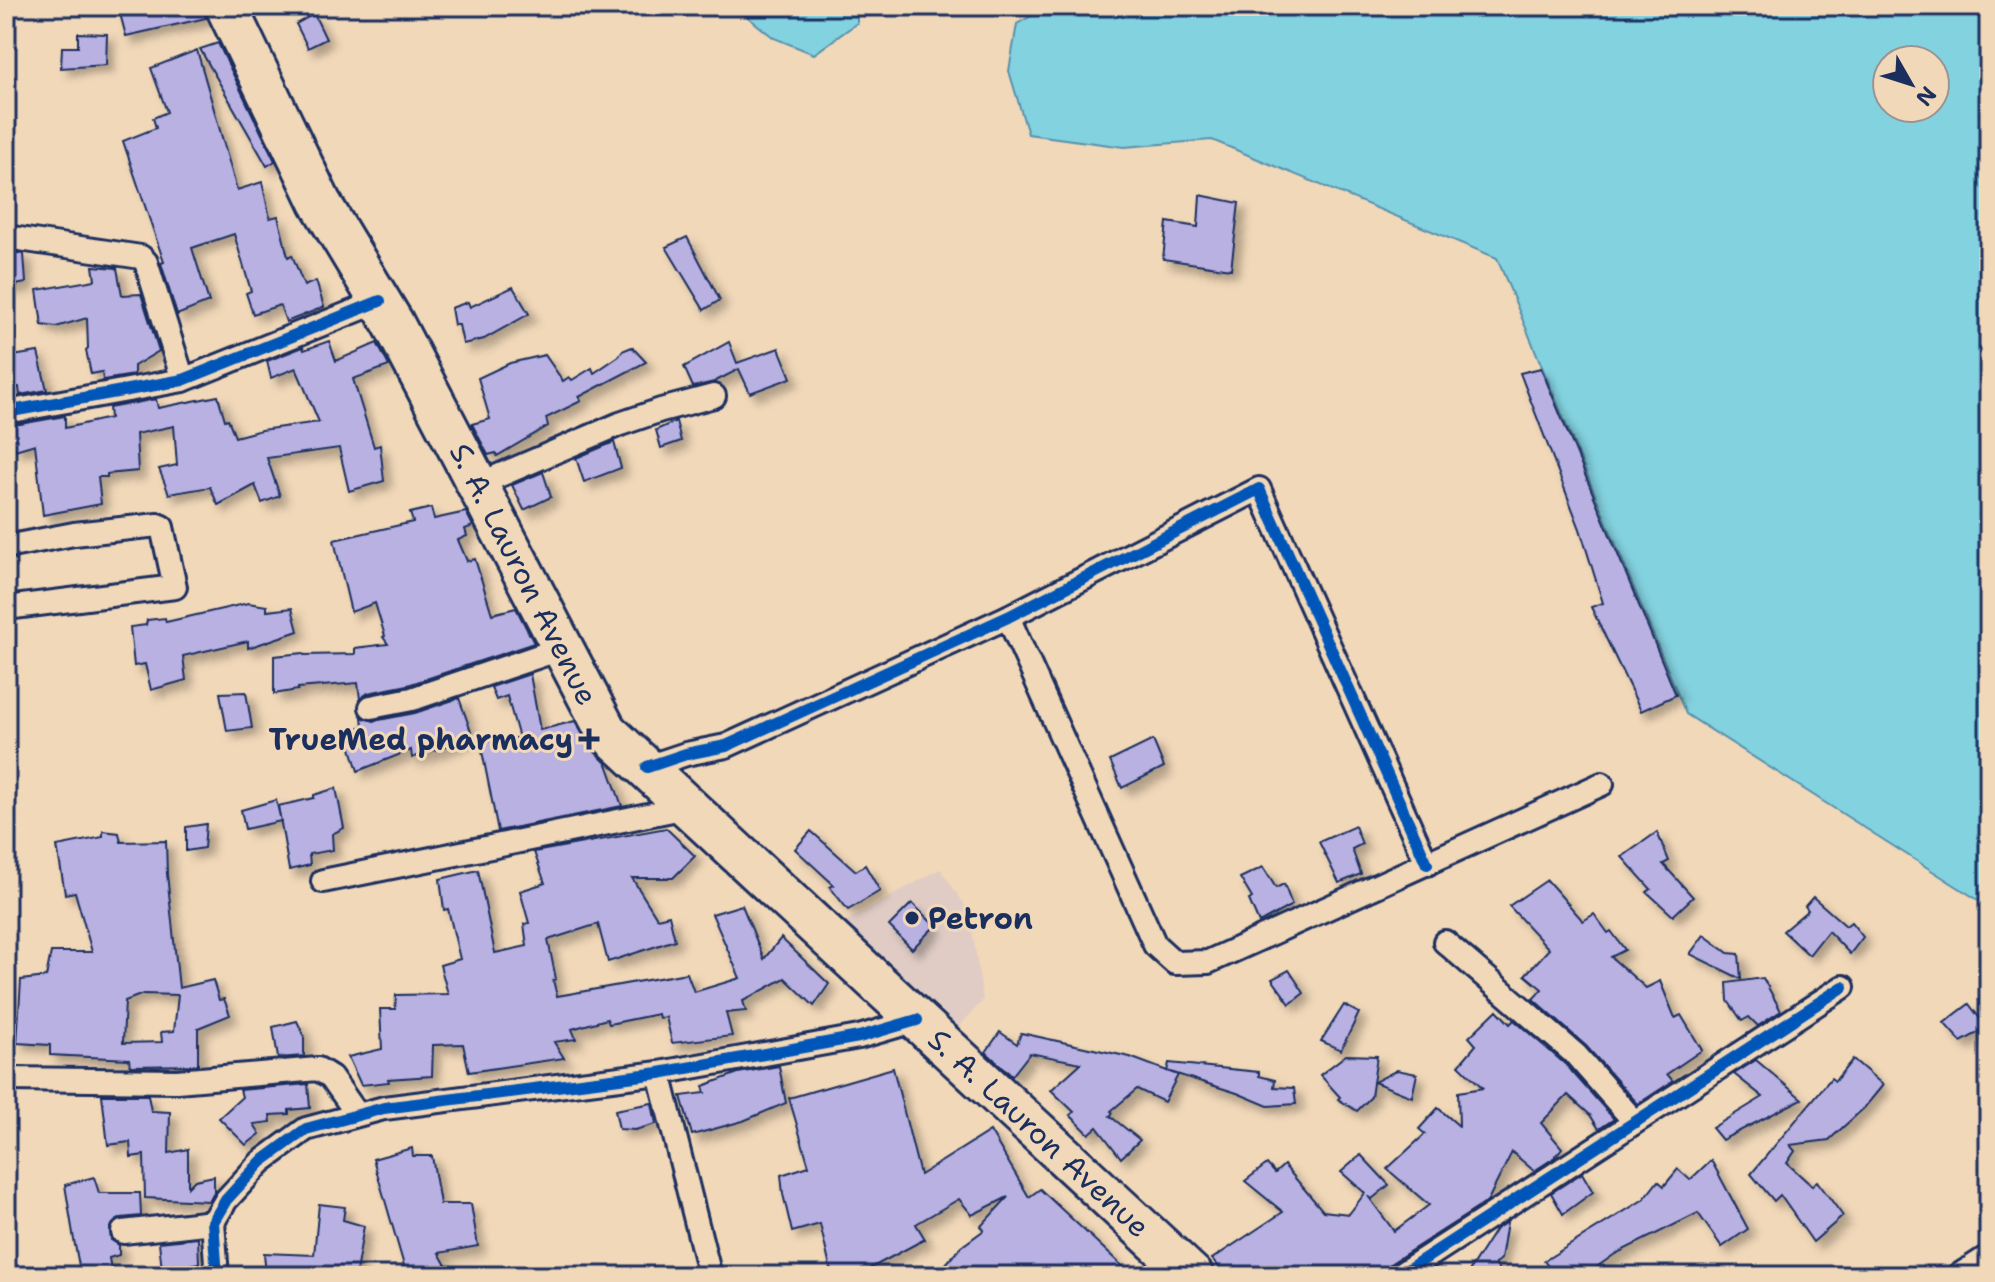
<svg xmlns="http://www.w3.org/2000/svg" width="1995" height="1282" viewBox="0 0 1995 1282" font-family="'Shantell Sans',sans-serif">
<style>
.built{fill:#e0ccc5}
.water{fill:#83d2e0;stroke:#5991ac;stroke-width:2;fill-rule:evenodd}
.building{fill:#b8b1e2;stroke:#1b2f5e;stroke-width:2;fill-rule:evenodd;filter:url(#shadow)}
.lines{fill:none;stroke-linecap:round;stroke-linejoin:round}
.street-casing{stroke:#1b2f5e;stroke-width:28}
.highway-casing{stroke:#1b2f5e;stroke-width:46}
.street{stroke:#f1d8b9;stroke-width:22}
.highway{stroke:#f1d8b9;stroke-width:40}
.cycleway-casing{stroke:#f1d8b9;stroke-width:17}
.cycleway{stroke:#0057b8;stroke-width:12}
.poi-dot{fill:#1b2f5e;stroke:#f1d8b9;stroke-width:3}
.labels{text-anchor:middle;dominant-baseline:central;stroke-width:6;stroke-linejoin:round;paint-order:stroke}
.street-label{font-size:30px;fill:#1b2f5e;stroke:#f1d8b9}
.poi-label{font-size:30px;font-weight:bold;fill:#1b2f5e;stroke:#f1d8b9;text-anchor:end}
</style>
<defs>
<filter id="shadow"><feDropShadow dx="7" dy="7" stdDeviation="4" flood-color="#0004"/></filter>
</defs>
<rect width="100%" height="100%" fill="#f1d8b9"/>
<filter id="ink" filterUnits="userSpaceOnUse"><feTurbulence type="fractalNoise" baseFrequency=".0125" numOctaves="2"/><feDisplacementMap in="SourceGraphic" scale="16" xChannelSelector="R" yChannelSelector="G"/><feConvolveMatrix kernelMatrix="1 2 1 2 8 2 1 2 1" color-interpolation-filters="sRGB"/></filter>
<g filter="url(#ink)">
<path class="built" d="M 940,869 L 969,911 L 983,1000 L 959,1027 L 841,924 Z"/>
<g class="water">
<path d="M 734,6 L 857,6 L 857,23 L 814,54 L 774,38 Z"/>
<path d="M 1049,6 L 1989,6 L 1989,907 L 1686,714 L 1497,258 L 1212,140 L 1124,147 L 1028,134 L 1009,71 L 1017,24 ZM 1887,60 L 1935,60 L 1935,108 L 1887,108 Z"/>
</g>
<g class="building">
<path d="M 118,6 L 203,6 L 206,18 L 126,36 Z"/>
<path d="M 314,14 L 326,39 L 308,48 L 296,24 Z"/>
<path d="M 78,33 L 107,34 L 106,65 L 61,68 L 62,47 L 78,47 Z"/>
<path d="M 218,43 L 275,161 L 267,166 L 200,49 Z"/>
<path d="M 197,50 L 237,190 L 262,182 L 270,218 L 278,216 L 288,257 L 292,255 L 304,286 L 316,281 L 324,307 L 286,322 L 280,305 L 253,314 L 246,293 L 251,291 L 234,234 L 192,248 L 209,302 L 177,315 L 161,263 L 164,262 L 123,141 L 156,128 L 153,118 L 167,112 L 151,68 Z"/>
<path d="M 1200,195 L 1239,203 L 1231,269 L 1163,259 L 1167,222 L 1198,227 Z"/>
<path d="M 687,237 L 720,300 L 704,310 L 666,247 Z"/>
<path d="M 6,251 L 24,254 L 26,283 L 6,287 Z"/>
<path d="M 93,266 L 117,268 L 122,295 L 141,294 L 159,351 L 134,366 L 134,375 L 103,380 L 102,372 L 91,374 L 86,350 L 88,348 L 87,318 L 56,327 L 42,325 L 37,290 L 95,280 Z"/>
<path d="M 513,287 L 529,314 L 484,339 L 463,344 L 459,325 L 454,325 L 451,308 L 468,302 L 470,307 Z"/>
<path d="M 329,341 L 336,361 L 377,343 L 389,366 L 353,379 L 374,447 L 380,445 L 384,481 L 349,491 L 339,448 L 267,458 L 280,496 L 262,503 L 255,485 L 218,505 L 210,487 L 169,494 L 159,469 L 177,465 L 174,426 L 136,434 L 138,471 L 107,474 L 107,477 L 98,477 L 101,504 L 43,515 L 35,444 L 15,450 L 9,426 L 65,416 L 65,428 L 110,418 L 109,408 L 156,399 L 158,408 L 218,396 L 225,420 L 228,419 L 235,437 L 261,430 L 319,422 L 296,368 L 271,378 L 267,361 L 303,347 L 304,350 Z"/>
<path d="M 729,342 L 737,363 L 779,348 L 791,378 L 750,393 L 739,369 L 714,382 L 693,387 L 684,367 Z"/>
<path d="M 632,347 L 646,362 L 579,397 L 581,401 L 546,418 L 548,426 L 497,456 L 496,453 L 488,455 L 472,424 L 490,419 L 478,378 L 510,363 L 545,355 L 563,381 L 569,377 L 572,380 L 592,368 L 594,373 L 619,356 L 622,351 Z"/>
<path d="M 38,352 L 47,390 L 20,395 L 19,387 L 6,391 L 6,357 Z"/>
<path d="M 1541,368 L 1676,695 L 1641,711 L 1591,607 L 1603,603 L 1580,529 L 1520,373 Z"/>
<path d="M 676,421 L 681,441 L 661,448 L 656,430 Z"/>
<path d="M 614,442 L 621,468 L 584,482 L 576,458 Z"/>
<path d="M 543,472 L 551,497 L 524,510 L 512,485 Z"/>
<path d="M 431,508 L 434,519 L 466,512 L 473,526 L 465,529 L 467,536 L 458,540 L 467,561 L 475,559 L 492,614 L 516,608 L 534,643 L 408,685 L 368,693 L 360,699 L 358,683 L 298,688 L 298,690 L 274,694 L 274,656 L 303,653 L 304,655 L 355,654 L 355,648 L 388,644 L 383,637 L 385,636 L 375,603 L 351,612 L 334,540 L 413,522 L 410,513 Z"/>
<path d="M 248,603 L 267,606 L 267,611 L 292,608 L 298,631 L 248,648 L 248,641 L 183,656 L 186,680 L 151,690 L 145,664 L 134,666 L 130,627 L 146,625 L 147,620 L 165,618 L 166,622 Z"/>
<path d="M 530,674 L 540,730 L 575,721 L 590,747 L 607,764 L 622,806 L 498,831 L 480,741 L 519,738 L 507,696 L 496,700 L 491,687 Z"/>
<path d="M 246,692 L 252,728 L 227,731 L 220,693 Z"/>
<path d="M 459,698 L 473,737 L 412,758 L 411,750 L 358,771 L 346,732 L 363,726 L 362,717 L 374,721 L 415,713 Z"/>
<path d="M 1153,740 L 1164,767 L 1122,788 L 1110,761 Z"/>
<path d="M 336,788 L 344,828 L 332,834 L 333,850 L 309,854 L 310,865 L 289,870 L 278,806 L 314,798 L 314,795 Z"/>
<path d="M 276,800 L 281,821 L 245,829 L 241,810 Z"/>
<path d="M 206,824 L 204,848 L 186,851 L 186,827 Z"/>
<path d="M 1355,826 L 1362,844 L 1352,849 L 1361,874 L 1339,883 L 1319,842 Z"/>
<path d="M 666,828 L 695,856 L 673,878 L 632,878 L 657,918 L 669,915 L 675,940 L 608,962 L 598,924 L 548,940 L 556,979 L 553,980 L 557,996 L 687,973 L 694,992 L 740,978 L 712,914 L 742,905 L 764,959 L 781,938 L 829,984 L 814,1006 L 785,978 L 743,1001 L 746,1011 L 726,1013 L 732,1036 L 672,1043 L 666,1017 L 659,1018 L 658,1014 L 609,1024 L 607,1019 L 572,1029 L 576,1039 L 554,1042 L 564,1058 L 469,1072 L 463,1044 L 433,1045 L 432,1076 L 388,1079 L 389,1082 L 361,1085 L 348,1057 L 382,1049 L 380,1009 L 395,1009 L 396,995 L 448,994 L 440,965 L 460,959 L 448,909 L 444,910 L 440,879 L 478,870 L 495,953 L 527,946 L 524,924 L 529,923 L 520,891 L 545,883 L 534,852 Z"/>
<path d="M 103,831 L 119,833 L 121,842 L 166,841 L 167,874 L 179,988 L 213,980 L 219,1000 L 224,999 L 230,1015 L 198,1028 L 198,1065 L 130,1066 L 129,1059 L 50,1055 L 50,1045 L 17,1043 L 21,980 L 46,977 L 51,952 L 92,952 L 75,892 L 65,894 L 57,846 L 103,837 ZM 143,994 L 178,995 L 174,1031 L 161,1032 L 162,1042 L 123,1043 L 125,1001 Z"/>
<path d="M 811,831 L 856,871 L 865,865 L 880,891 L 848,910 L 830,887 L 834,885 L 795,849 Z"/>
<path d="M 1657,832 L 1669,861 L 1663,864 L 1693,897 L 1673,916 L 1647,892 L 1651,889 L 1622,857 Z"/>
<path d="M 1263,867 L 1276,888 L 1284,884 L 1292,905 L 1259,923 L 1249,900 L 1252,898 L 1240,878 Z"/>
<path d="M 1547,880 L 1583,921 L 1594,914 L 1608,933 L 1611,931 L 1625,950 L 1611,957 L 1646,988 L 1660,981 L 1675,1018 L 1681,1015 L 1702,1050 L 1667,1074 L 1673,1081 L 1638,1104 L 1586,1046 L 1533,999 L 1542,989 L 1525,975 L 1549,949 L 1509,906 Z"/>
<path d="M 1813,897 L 1846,926 L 1851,922 L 1863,937 L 1850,954 L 1828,931 L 1809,955 L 1783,931 L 1808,910 L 1805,906 Z"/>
<path d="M 912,903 L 935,926 L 912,949 L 889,926 Z"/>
<path d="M 1704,935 L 1728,953 L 1739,954 L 1741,979 L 1690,954 Z"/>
<path d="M 1289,970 L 1304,993 L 1290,1004 L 1272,979 Z"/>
<path d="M 1763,978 L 1781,1011 L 1758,1026 L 1749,1017 L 1742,1021 L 1728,1001 L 1727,983 Z"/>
<path d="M 1969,1004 L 1987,1028 L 1961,1042 L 1944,1023 Z"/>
<path d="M 1344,1005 L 1359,1013 L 1341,1050 L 1321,1041 Z"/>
<path d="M 1497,1010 L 1510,1024 L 1514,1020 L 1566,1065 L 1614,1119 L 1599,1129 L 1590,1115 L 1568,1095 L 1541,1123 L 1562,1148 L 1554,1158 L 1534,1171 L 1512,1152 L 1487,1202 L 1390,1264 L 1383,1275 L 1379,1270 L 1369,1276 L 1227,1276 L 1212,1259 L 1283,1212 L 1245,1181 L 1267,1164 L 1275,1173 L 1284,1165 L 1323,1211 L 1349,1214 L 1365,1193 L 1341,1172 L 1361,1155 L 1389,1185 L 1372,1199 L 1368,1196 L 1394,1231 L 1429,1205 L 1387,1169 L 1425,1134 L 1419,1129 L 1438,1108 L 1459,1126 L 1458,1092 L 1483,1088 L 1459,1065 L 1476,1045 L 1469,1037 Z"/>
<path d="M 297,1021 L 304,1036 L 304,1056 L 278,1058 L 273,1027 Z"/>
<path d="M 1000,1032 L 1017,1044 L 1021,1033 L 1130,1057 L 1178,1075 L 1164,1102 L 1137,1089 L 1111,1111 L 1113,1113 L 1110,1116 L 1140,1140 L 1121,1158 L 1097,1127 L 1089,1134 L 1070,1115 L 1074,1112 L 1051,1090 L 1081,1063 L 1030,1053 L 1012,1076 L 986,1052 Z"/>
<path d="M 1346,1055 L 1377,1056 L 1371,1097 L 1357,1111 L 1338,1099 L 1340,1097 L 1320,1075 Z"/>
<path d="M 1853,1059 L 1883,1085 L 1864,1108 L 1829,1140 L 1790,1145 L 1795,1151 L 1787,1163 L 1812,1186 L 1817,1181 L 1843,1216 L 1813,1242 L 1780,1195 L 1774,1201 L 1751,1174 L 1831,1078 L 1835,1081 Z"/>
<path d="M 1756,1060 L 1802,1099 L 1722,1140 L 1712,1128 L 1763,1097 L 1734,1074 Z"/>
<path d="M 1169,1063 L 1259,1072 L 1259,1076 L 1275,1080 L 1274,1087 L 1294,1088 L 1296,1104 L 1268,1106 L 1237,1093 L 1167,1071 Z"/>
<path d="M 779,1066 L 786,1103 L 743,1121 L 692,1135 L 681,1096 L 705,1093 L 703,1086 L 738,1073 Z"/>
<path d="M 893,1068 L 920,1175 L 990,1131 L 1029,1197 L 1040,1189 L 1133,1276 L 935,1276 L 961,1247 L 984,1230 L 981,1226 L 1008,1197 L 972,1215 L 959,1199 L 916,1224 L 925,1239 L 869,1269 L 846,1276 L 832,1276 L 820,1224 L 792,1232 L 783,1194 L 781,1175 L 809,1166 L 789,1098 Z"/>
<path d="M 1397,1070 L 1417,1074 L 1412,1097 L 1374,1082 Z"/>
<path d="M 308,1084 L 310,1108 L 289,1110 L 289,1114 L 270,1115 L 271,1122 L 254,1124 L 260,1134 L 246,1145 L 219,1118 L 242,1097 L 240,1090 Z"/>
<path d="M 102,1095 L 148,1095 L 151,1111 L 170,1112 L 169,1153 L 188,1149 L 188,1187 L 195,1180 L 214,1176 L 214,1193 L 209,1201 L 145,1198 L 144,1155 L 131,1157 L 130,1142 L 108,1145 Z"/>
<path d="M 652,1103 L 656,1124 L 635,1130 L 619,1129 L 615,1110 Z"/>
<path d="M 412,1148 L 413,1156 L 432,1156 L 440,1204 L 471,1204 L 478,1246 L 439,1253 L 452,1276 L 407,1276 L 373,1159 Z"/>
<path d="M 1711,1160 L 1748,1229 L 1722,1247 L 1698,1213 L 1615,1254 L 1584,1276 L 1556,1276 L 1544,1261 L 1644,1199 L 1658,1181 L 1664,1186 L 1678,1169 L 1690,1180 Z"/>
<path d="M 1582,1173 L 1593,1192 L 1563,1214 L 1551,1193 Z"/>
<path d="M 94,1177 L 99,1193 L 140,1193 L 141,1216 L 121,1218 L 110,1227 L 111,1240 L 119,1245 L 119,1255 L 109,1258 L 112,1276 L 81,1276 L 74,1240 L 65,1185 Z"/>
<path d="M 319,1204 L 345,1207 L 343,1220 L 364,1226 L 356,1272 L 335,1272 L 335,1276 L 266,1276 L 264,1253 L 314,1255 Z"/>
<path d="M 1507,1222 L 1501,1259 L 1495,1264 L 1503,1276 L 1466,1276 L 1496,1229 Z"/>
<path d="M 198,1238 L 199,1263 L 162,1270 L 159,1242 Z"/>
</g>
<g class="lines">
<g class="street-casing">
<g id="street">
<path d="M 6,237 L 141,257 L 146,262 L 183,380"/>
<path d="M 6,412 L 183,380 L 380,301"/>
<path d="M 477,485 L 620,424 L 661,410 L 714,396"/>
<path d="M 6,547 L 74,534 L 158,525 L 162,527 L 175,587 L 6,608"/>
<path d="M 1008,617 L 1155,945 L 1175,963 L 1208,962 L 1602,784"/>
<path d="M 371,707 L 412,699 L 563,648"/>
<path d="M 647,767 L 686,754 L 726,746 L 1008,617 L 1259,489 L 1427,864"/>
<path d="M 323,881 L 687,807"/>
<path d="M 1445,942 L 1576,1055 L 1634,1121"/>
<path d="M 659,1073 L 710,1276"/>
<path d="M 6,1079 L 177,1081 L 318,1069 L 331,1077 L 357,1114"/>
<path d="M 123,1232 L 213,1222"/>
<path d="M 217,1276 L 213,1222 L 226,1200 L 261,1162 L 306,1129 L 384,1108 L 659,1073 L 859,1037 L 917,1020"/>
<path d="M 1398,1276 L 1843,987"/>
<path d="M 1958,1276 L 1989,1256"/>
</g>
</g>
<g class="highway-casing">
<path id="highway" d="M 226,6 L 320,202 L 393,323 L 606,731 L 1193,1276"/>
</g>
<use href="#street" class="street"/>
<use href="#highway" class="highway"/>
<g class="cycleway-casing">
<g id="cycleway">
<path d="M 6,412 L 183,380 L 380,301"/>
<path d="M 647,767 L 686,754 L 726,746 L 1008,617 L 1259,489 L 1427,864"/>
<path d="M 217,1276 L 213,1222 L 226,1200 L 261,1162 L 306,1129 L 384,1108 L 659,1073 L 859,1037 L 917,1020"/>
<path d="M 1398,1276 L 1843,987"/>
</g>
</g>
<use href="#cycleway" class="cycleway"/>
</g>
</g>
<g class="poi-dot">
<path d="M585 727h8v8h8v8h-8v8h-8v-8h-8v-8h8z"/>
<circle cx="912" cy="918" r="8"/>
</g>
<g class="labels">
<g class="street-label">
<text transform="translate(524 574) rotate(63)">S. A. Lauron Avenue</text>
<text transform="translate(1039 1133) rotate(43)">S. A. Lauron Avenue</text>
</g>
<g class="poi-label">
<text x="573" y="739">TrueMed pharmacy</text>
<text x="928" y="918" text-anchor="start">Petron</text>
</g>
</g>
<rect width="1995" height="1282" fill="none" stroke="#f1d8b9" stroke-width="32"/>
<rect x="16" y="16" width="1963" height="1250" fill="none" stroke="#1b2f5e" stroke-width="3" filter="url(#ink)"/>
<g transform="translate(1911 84) rotate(129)"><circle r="38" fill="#f1d8b9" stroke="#9b9495" stroke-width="2"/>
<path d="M0-6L14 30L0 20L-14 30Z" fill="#1b2f5e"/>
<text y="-12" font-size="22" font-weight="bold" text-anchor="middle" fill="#1b2f5e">N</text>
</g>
</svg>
